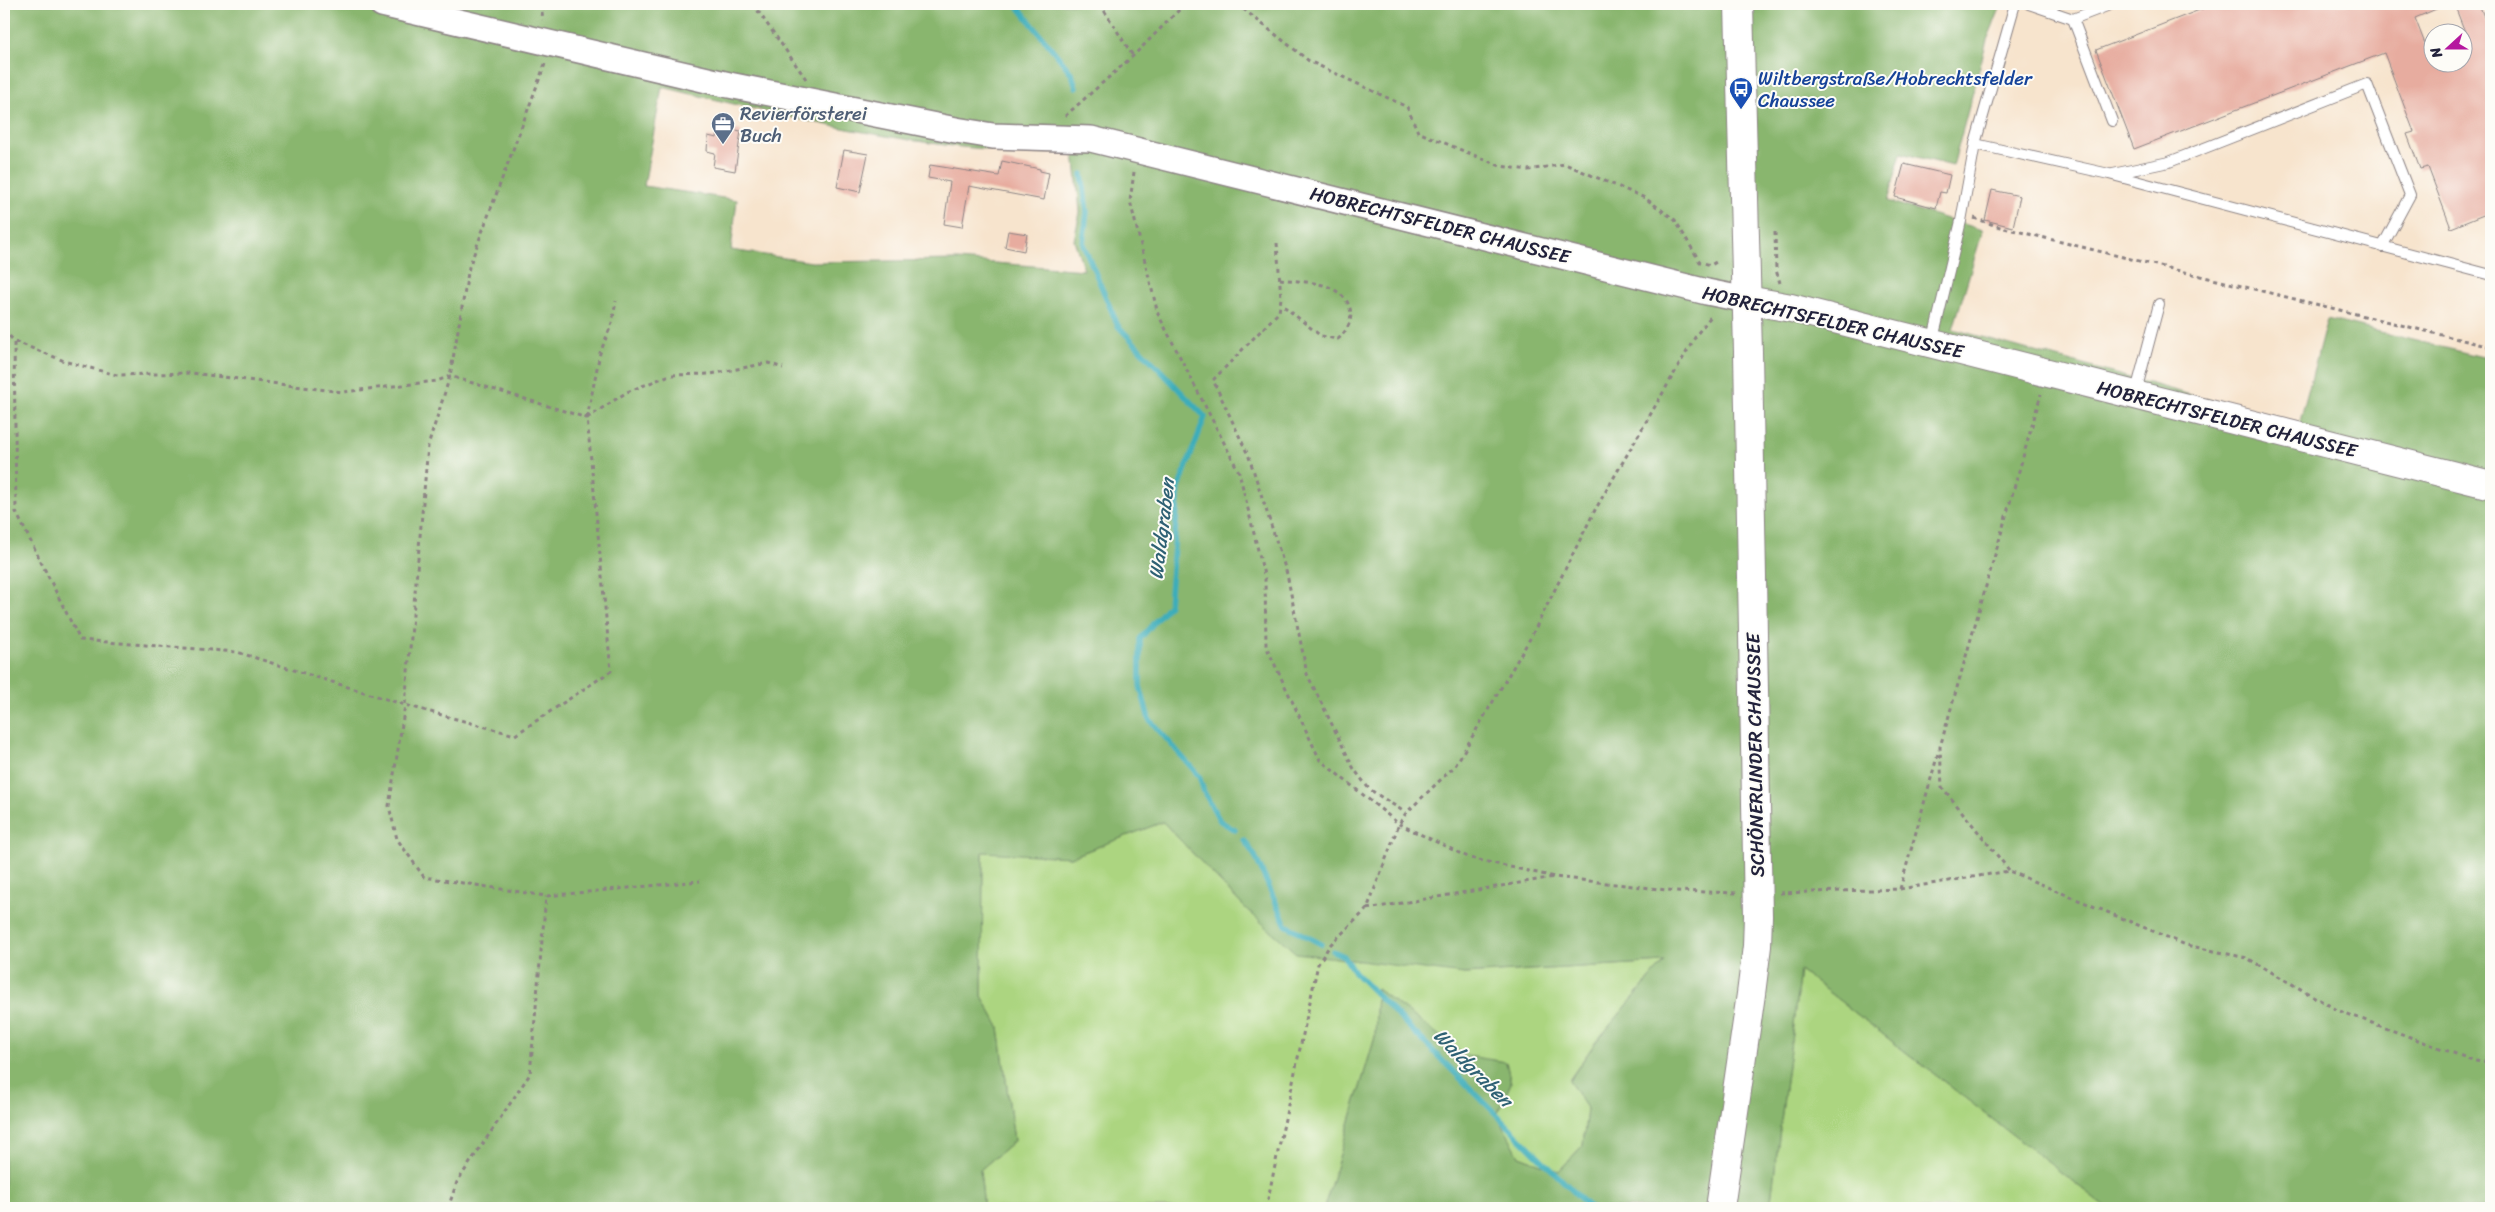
<svg xmlns="http://www.w3.org/2000/svg" width="2495" height="1212" viewBox="0 0 2495 1212" font-family="Sriracha,sans-serif">
<style>
.green{fill:#acd580;stroke:#677c5e}
.forest{fill:#89b66e;stroke:#566c54;fill-rule:evenodd}
.lines{fill:none;stroke-linecap:round;stroke-linejoin:round}
.stream{stroke:#3dadba;stroke-width:5.5}
.building{fill:#e7ac9f}
.service-casing{stroke:#8c8384;stroke-width:12}
.tertiary-casing{stroke:#8c8384;stroke-width:28}
.secondary-casing{stroke:#8c8384;stroke-width:30}
.path{stroke:#8c8384;stroke-width:3;stroke-dasharray:4 4;stroke-linecap:butt}
.service{stroke:#fff;stroke-width:10}
.tertiary{stroke:#fff;stroke-width:25}
.secondary{stroke:#fff;stroke-width:28}
.labels{text-anchor:middle;dominant-baseline:central;stroke-width:4;stroke-linejoin:round;paint-order:stroke}
.transit-label{font-size:19px;fill:#164399;stroke:#fdfcf7;text-anchor:start}
.service-label{font-size:19px;fill:#4e5e75;stroke:#fdfcf7;text-anchor:start}
.street-label{font-size:19px;fill:#22223b;stroke:#fdfcf7}
.water-label{font-size:20px;font-style:italic;fill:#2e6174;stroke:#fdfcf7}
</style>
<rect width="100%" height="100%" fill="#fdfcf7"/>
<filter id="ink" filterUnits="userSpaceOnUse"><feTurbulence type="fractalNoise" baseFrequency=".02" numOctaves="2"/><feDisplacementMap in="SourceGraphic" scale="10" xChannelSelector="R" yChannelSelector="G"/><feConvolveMatrix kernelMatrix="1 2 1 2 8 2 1 2 1" color-interpolation-filters="sRGB"/></filter>
<filter id="wash" filterUnits="userSpaceOnUse"><feTurbulence type="fractalNoise" baseFrequency=".0096" numOctaves="4" result="noise"/><feDisplacementMap in="SourceGraphic" scale="20" xChannelSelector="R" yChannelSelector="G"/><feGaussianBlur stdDeviation="1.12" result="paint"/><feColorMatrix in="noise" values="0 0 0 0 0 0 0 0 0 0 0 0 0 0 0 0 0 1.4 0 .05"/><feComposite in="paint" operator="in"/></filter>
<g filter="url(#wash)">
<rect width="100%" height="100%" fill="#f7e4cd"/>
<g class="green">
<path d="M 1163,822 L 1245,908 L 1464,974 L 1664,962 L 1595,1043 L 1569,1080 L 1587,1108 L 1583,1145 L 1559,1171 L 1519,1156 L 1497,1114 L 1511,1083 L 1506,1062 L 1467,1057 L 1377,989 L 1375,1037 L 1324,1208 L 984,1208 L 980,1170 L 1014,1141 L 999,1027 L 982,996 L 983,851 L 1071,857 Z"/>
<path d="M 1800,970 L 2107,1208 L 1770,1208 Z"/>
</g>
<path class="forest" d="M 4,4 L 2002,4 L 1987,40 L 1953,166 L 1901,153 L 1888,201 L 1983,230 L 1953,329 L 2299,425 L 2327,319 L 2491,359 L 2491,1208 L 2107,1208 L 1800,970 L 1770,1208 L 1324,1208 L 1375,1037 L 1377,989 L 1467,1056 L 1506,1062 L 1511,1083 L 1497,1114 L 1519,1156 L 1559,1171 L 1583,1145 L 1587,1108 L 1569,1081 L 1595,1043 L 1664,962 L 1464,974 L 1296,953 L 1245,908 L 1163,822 L 1071,857 L 983,852 L 982,996 L 999,1027 L 1014,1141 L 980,1170 L 984,1208 L 4,1208 ZM 662,87 C 755,109 850,133 945,145 C 988,151 1031,150 1074,152 L 1080,212 L 1074,240 L 1084,270 L 957,260 L 812,262 L 731,250 L 737,200 L 644,186 Z"/>
<g class="lines">
<g class="stream">
<path d="M 1016,4 L 1072,74 L 1076,87"/>
<path d="M 1082,174 L 1087,212 L 1083,244 L 1118,326 L 1205,417 L 1179,487 L 1169,605 L 1140,639 L 1140,686 L 1149,719 L 1199,776 L 1204,792 L 1220,821 L 1235,830"/>
<path d="M 1244,840 L 1255,856 L 1286,925 L 1321,944"/>
<path d="M 1333,951 L 1344,956 L 1354,972 L 1590,1208"/>
</g>
</g>
<g id="blocks">
<g class="building">
<path d="M 2215,4 L 2448,4 L 2415,18 L 2432,62 L 2462,62 L 2462,45 L 2469,42 L 2454,4 L 2479,4 L 2491,35 L 2491,212 L 2451,228 L 2428,167 L 2420,169 L 2407,134 L 2414,132 L 2384,53 L 2134,149 L 2096,50 Z"/>
<path d="M 719,127 L 741,131 L 735,171 L 713,167 L 715,153 L 707,151 L 708,136 L 717,138 Z"/>
<path d="M 844,150 L 868,154 L 860,192 L 837,187 Z"/>
<path d="M 1002,161 L 1040,169 L 1040,171 L 1049,173 L 1044,200 L 969,186 L 962,227 L 944,224 L 950,182 L 928,178 L 930,165 L 999,176 Z"/>
<path d="M 1904,164 L 1950,175 L 1946,193 L 1940,192 L 1936,208 L 1895,197 Z"/>
<path d="M 1992,190 L 2020,196 L 2013,227 L 1985,220 Z"/>
<path d="M 1008,231 L 1027,234 L 1024,251 L 1005,247 Z"/>
</g>
</g>
</g>
<g filter="url(#ink)">
<use href="#blocks" fill-opacity="0" stroke="#8c8384" stroke-width="1"/>
<g class="lines">
<g class="service-casing">
<g id="service">
<path d="M 2029,4 L 2073,19 L 2112,4"/>
<path d="M 2073,19 L 2112,121"/>
<path d="M 1975,144 L 2109,174 L 2491,275"/>
<path d="M 2113,174 L 2169,162 L 2367,84 L 2410,195 L 2382,247"/>
<path d="M 1932,343 L 1961,221 L 1975,144 L 2015,4"/>
<path d="M 2135,395 L 2159,304"/>
</g>
</g>
<g class="tertiary-casing">
<path id="tertiary" d="M 382,4 L 729,85 L 956,130 L 993,136 L 1091,139 L 1707,292 L 1747,300"/>
</g>
<g class="secondary-casing">
<g id="secondary">
<path d="M 1747,300 L 1791,308 L 2491,485"/>
<path d="M 1720,1208 L 1751,994 L 1757,946 L 1758,916 L 1748,352 L 1739,4"/>
</g>
</g>
<g class="path">
<path d="M 541,4 L 543,20"/>
<path d="M 753,4 L 806,79"/>
<path d="M 1100,4 L 1133,56"/>
<path d="M 1237,4 L 1309,61 L 1407,107 L 1418,132 L 1500,166 L 1528,170 L 1565,164 L 1645,198 L 1675,220 L 1700,262 L 1711,265 L 1716,262"/>
<path d="M 545,64 L 469,267 L 450,376 L 428,446 L 405,705 L 389,806 L 397,839 L 424,877 L 546,896 L 700,881"/>
<path d="M 1065,116 L 1133,56 L 1185,4"/>
<path d="M 1134,172 L 1130,201 L 1158,314 L 1239,472 L 1265,579 L 1266,646 L 1320,760 L 1399,824 L 1470,858 L 1555,877 L 1676,891 L 1737,893"/>
<path d="M 1974,218 L 2000,227 L 2491,347"/>
<path d="M 1775,232 L 1776,270 L 1780,283"/>
<path d="M 1277,243 L 1281,298 L 1279,312 L 1213,380 L 1249,457 L 1287,574 L 1307,674 L 1354,769 L 1369,789 L 1406,813"/>
<path d="M 1280,279 C 1294,281 1320,282 1331,288 C 1355,300 1357,322 1338,339 L 1321,336 L 1281,304"/>
<path d="M 4,330 L 14,341 L 67,362 L 117,375 L 191,373 L 343,392 L 437,381 L 450,376 L 587,418 L 611,671 L 515,735 L 405,705 L 237,652 L 80,640 L 16,512 L 14,341"/>
<path d="M 587,418 L 627,392 L 670,375 L 711,374 L 768,363 L 783,368"/>
<path d="M 587,418 L 600,353 L 612,323 L 616,301"/>
<path d="M 2009,870 L 1942,787 L 1940,747 L 2041,394"/>
<path d="M 4,879 L 6,879"/>
<path d="M 1900,889 L 1939,750"/>
<path d="M 1780,893 L 1900,889 L 2009,871 L 2186,945 L 2247,958 L 2337,1010 L 2475,1061 L 2491,1063"/>
<path d="M 1367,909 L 1554,877"/>
<path d="M 448,1208 L 457,1182 L 530,1074 L 546,896"/>
<path d="M 1266,1208 L 1318,964 L 1330,945 L 1367,909 L 1399,824 L 1406,813 L 1455,766 L 1531,637 L 1595,510 L 1697,334 L 1712,315"/>
</g>
<use href="#service" class="service"/>
<use href="#tertiary" class="tertiary"/>
<use href="#secondary" class="secondary"/>
</g>
</g>
<defs>
<g id="bus-pin" transform="scale(1.25)"><path d="M0 17L-7.5 6A9.5 9.5 0 1 1 7.5 6Z" fill="#1a4fb4" stroke="#fdfcf7"/><path d="M-5-6H5V4H4V6H2V4H-2V6H-4V4H-5ZM-3.5-4V0h7V-4ZM-3.5 1.2v1.5H-2V1.2ZM2 1.2v1.5H3.5V1.2Z" fill="#fff"/></g>
<g id="office-pin" transform="scale(1.25)"><path d="M0 17L-7.5 6A9.5 9.5 0 1 1 7.5 6Z" fill="#5c6f8a" stroke="#fdfcf7"/><path d="M-6-3h4V-5.5h4V-3h4V5H-6ZM-1-4.5V-3h2v-1.5ZM-6 0V1H6V0Z" fill="#fff"/></g>
</defs>
<g fill-rule="evenodd">
<use href="#bus-pin" x="1741" y="89"/>
<use href="#office-pin" x="723" y="124"/>
</g>
<g class="labels">
<g class="transit-label">
<text x="1758" y="78">Wiltbergstraße/Hobrechtsfelder<tspan x="1758" dy="22">Chaussee</tspan></text>
</g>
<g class="service-label">
<text x="740" y="113">Revierförsterei<tspan x="740" dy="22">Buch</tspan></text>
</g>
<g class="street-label">
<text transform="translate(1440 225) rotate(14)">HOBRECHTSFELDER CHAUSSEE</text>
<text transform="translate(1833 322) rotate(13)">HOBRECHTSFELDER CHAUSSEE</text>
<text transform="translate(2227 419) rotate(14)">HOBRECHTSFELDER CHAUSSEE</text>
<text transform="translate(1755 755) rotate(-91)">SCHÖNERLINDER CHAUSSEE</text>
</g>
<g class="water-label">
<text transform="translate(1162 529) rotate(-83)">Waldgraben</text>
<text transform="translate(1473 1068) rotate(45)">Waldgraben</text>
</g>
</g>
<rect width="2495" height="1212" fill="none" stroke="#fdfcf7" stroke-width="20"/>
<g transform="translate(2448 48) rotate(249)"><circle r="24" fill="#fdfcf7" stroke="#a5a5ac"/>
<path d="M0-4L9 19L0 12L-9 19Z" fill="#b5179e"/>
<text y="-8" font-size="14" font-weight="bold" text-anchor="middle" fill="#22223b">N</text>
</g>
</svg>
